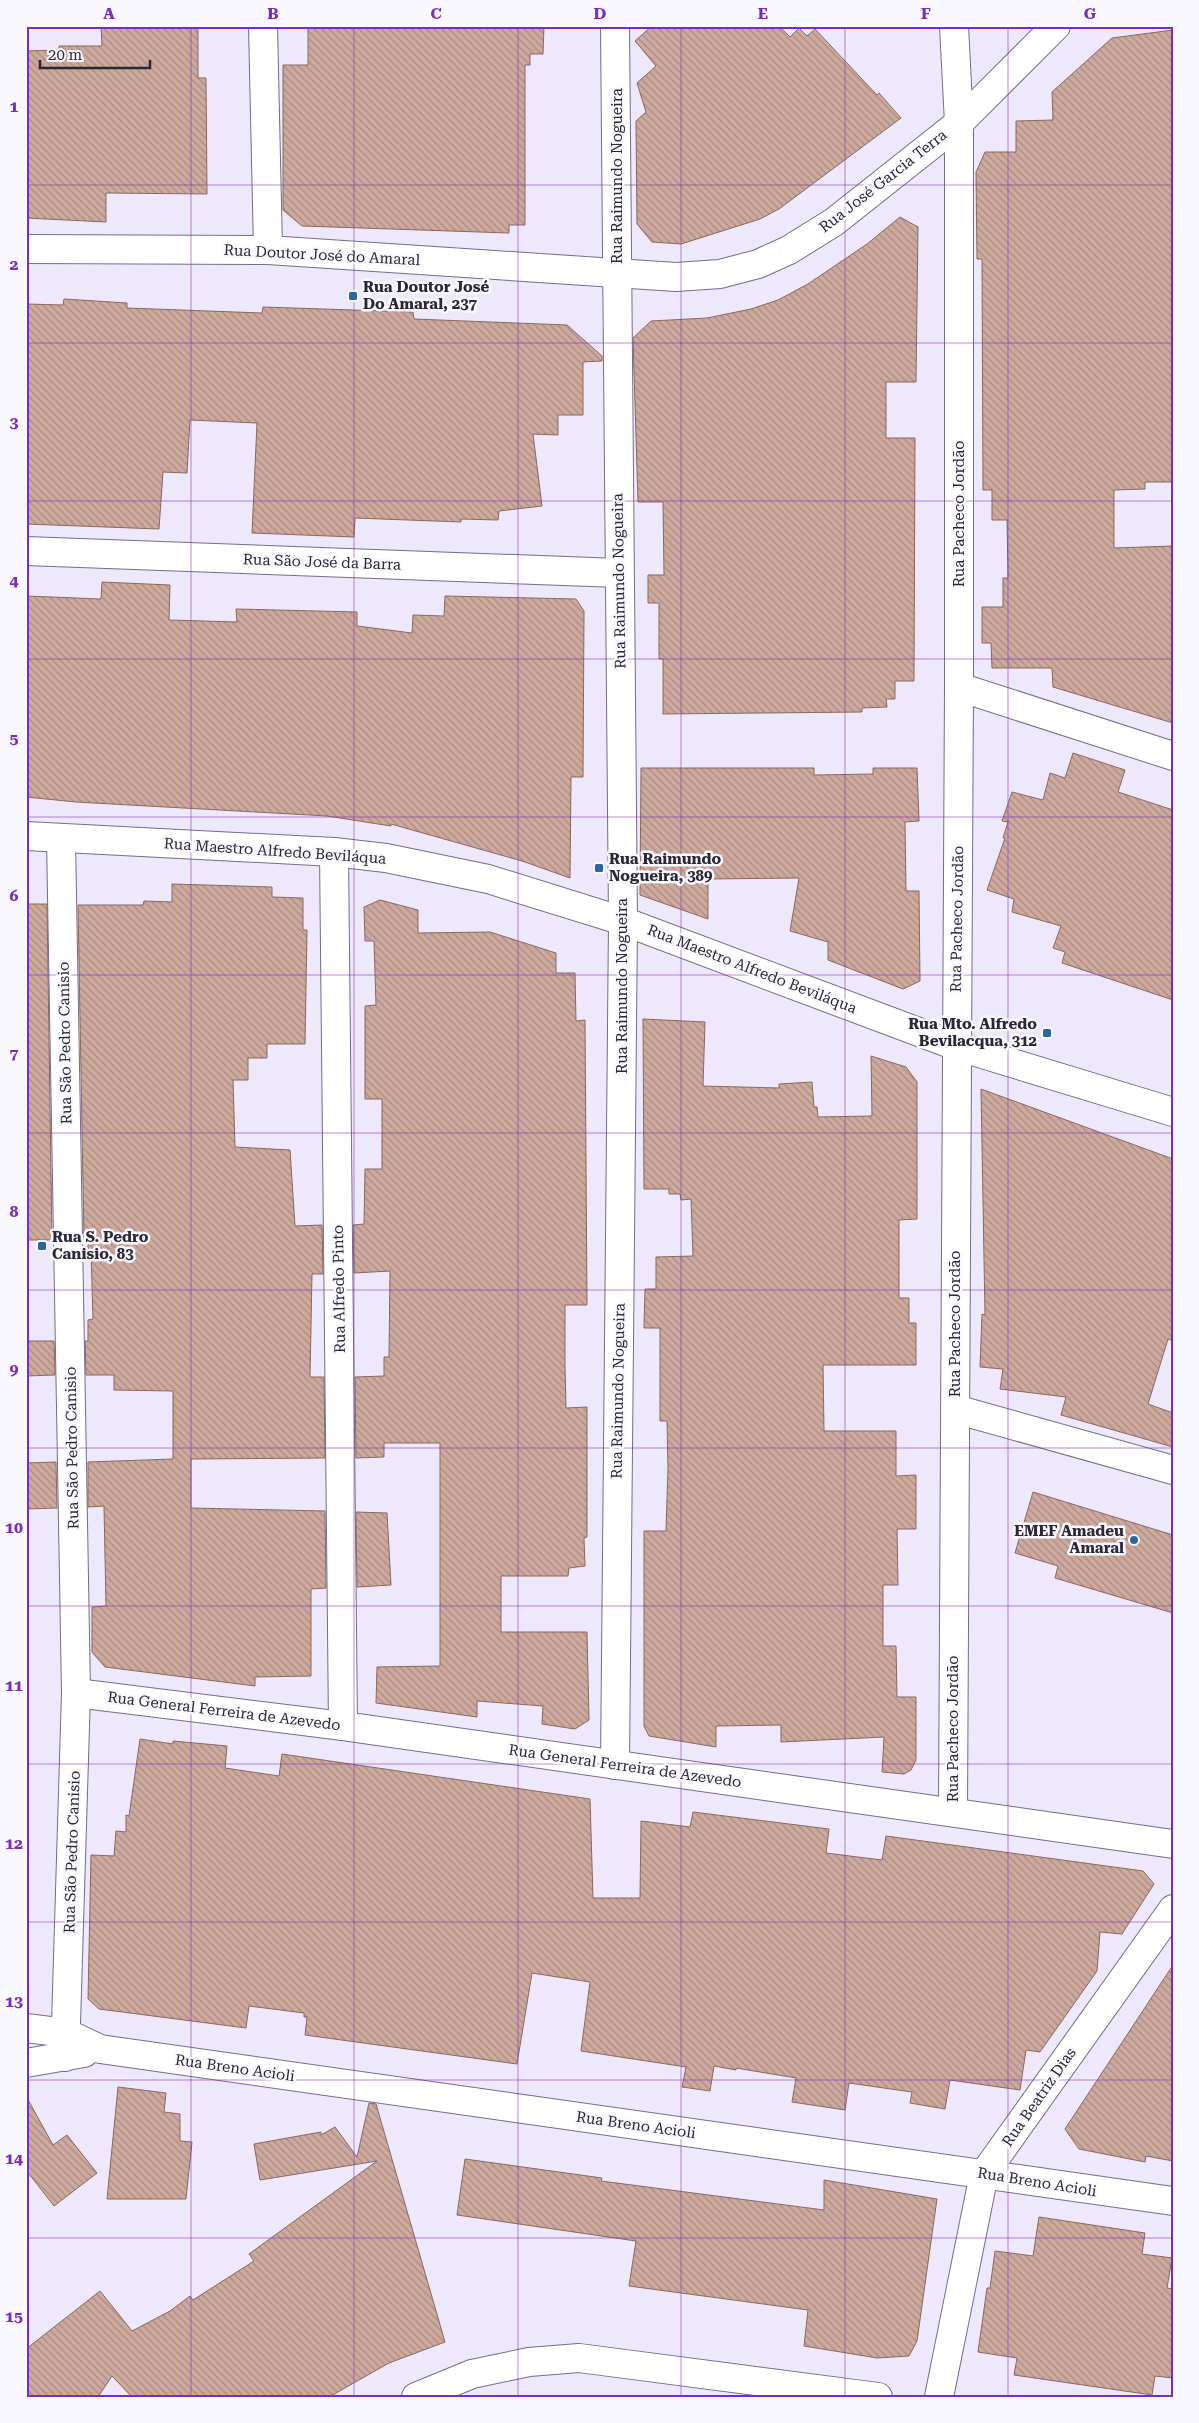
<svg xmlns="http://www.w3.org/2000/svg" width="1199" height="2423" viewBox="0 0 1199 2423" font-family="'Roboto Serif',serif">
<style>
.building{fill:url(#building-back-hatch);stroke:#89685e}
.lines{fill:none;stroke-linecap:round;stroke-linejoin:round}
.minor-casing{stroke:#756c89;stroke-width:30}
.minor{stroke:#fff;stroke-width:28}
.grid{fill:none;stroke:#7b2cbf;stroke-width:1;stroke-opacity:0.55}
.poi-dot{fill:#2d679f;stroke:#faf8ff;stroke-width:2}
.labels{text-anchor:middle;dominant-baseline:central;stroke-width:5;stroke-linejoin:round;paint-order:stroke}
.street-label{font-size:15px;fill:#2b2834;stroke:#faf8ff}
.poi-label{font-size:15px;font-weight:bold;fill:#2b2834;stroke:#faf8ff;text-anchor:start}
.neatline{fill:none;stroke:#7b2cbf;stroke-width:2}
.grid-label{font-size:16px;text-anchor:middle;font-weight:bold;fill:#7b2cbf}
</style>
<defs>
<pattern id="building-back-hatch" width="6" height="6" patternUnits="userSpaceOnUse" patternTransform="scale(1.25)"><rect width="6" height="6" fill="#cea99e"/><path d="M-1 5l2 2M0 0l6 6M5-1l2 2" fill="none" stroke="#a78a82"/></pattern>
</defs>
<rect width="100%" height="100%" fill="#eee8fc"/>
<g class="building">
<path d="M 101,26 L 198,26 L 198,78 L 206,78 L 207,194 L 106,193 L 106,222 L 26,218 L 26,51 L 59,50 L 59,46 L 102,46 Z"/>
<path d="M 308,26 L 544,26 L 543,54 L 530,54 L 530,65 L 525,65 L 525,225 L 509,225 L 509,233 L 302,226 L 283,210 L 283,65 L 308,65 Z"/>
<path d="M 652,26 L 779,26 L 790,37 L 799,28 L 807,36 L 815,29 L 877,95 L 879,93 L 901,118 L 779,209 L 760,219 L 681,244 L 652,242 L 637,224 L 636,121 L 646,112 L 637,83 L 656,66 L 635,41 Z"/>
<path d="M 1173,30 L 1173,482 L 1145,482 L 1145,489 L 1114,490 L 1114,548 L 1173,546 L 1173,723 L 1053,687 L 1052,668 L 992,668 L 991,643 L 982,643 L 982,607 L 1003,607 L 1003,578 L 1008,578 L 1007,520 L 992,520 L 992,490 L 983,490 L 982,259 L 977,259 L 976,172 L 985,152 L 1016,152 L 1016,121 L 1053,120 L 1052,92 L 1112,38 Z"/>
<path d="M 900,217 L 918,227 L 916,382 L 886,382 L 886,438 L 915,438 L 914,681 L 895,681 L 895,699 L 886,699 L 887,707 L 862,708 L 862,712 L 663,714 L 663,659 L 659,659 L 659,603 L 648,603 L 648,575 L 664,575 L 663,502 L 638,502 L 633,338 L 651,321 L 707,318 L 751,309 L 778,300 L 808,284 L 867,244 Z"/>
<path d="M 64,299 L 127,303 L 127,308 L 262,313 L 263,307 L 413,312 L 414,319 L 567,325 L 602,356 L 602,361 L 583,362 L 583,415 L 558,415 L 558,435 L 533,434 L 542,506 L 499,511 L 498,520 L 461,519 L 461,522 L 355,518 L 354,537 L 252,533 L 257,423 L 190,420 L 187,473 L 163,472 L 159,529 L 26,524 L 26,304 L 63,305 Z"/>
<path d="M 102,582 L 170,585 L 169,620 L 237,622 L 236,609 L 357,612 L 357,626 L 412,633 L 413,615 L 444,616 L 445,596 L 576,599 L 584,611 L 583,777 L 571,777 L 570,878 L 522,861 L 391,824 L 391,826 L 327,816 L 76,802 L 26,797 L 26,596 L 101,599 Z"/>
<path d="M 1073,753 L 1125,770 L 1118,792 L 1173,810 L 1173,1000 L 1062,963 L 1065,952 L 1053,948 L 1061,926 L 1012,912 L 1014,899 L 987,890 L 1005,838 L 1003,838 L 1008,822 L 1002,821 L 1012,792 L 1043,800 L 1050,773 L 1065,778 Z"/>
<path d="M 641,768 L 814,768 L 814,775 L 873,774 L 873,768 L 917,768 L 919,821 L 905,822 L 906,891 L 919,891 L 920,981 L 903,989 L 828,960 L 828,942 L 790,931 L 799,878 L 708,879 L 708,919 L 640,895 Z"/>
<path d="M 172,884 L 272,887 L 272,897 L 303,898 L 303,930 L 307,930 L 305,1044 L 267,1044 L 267,1058 L 248,1058 L 248,1080 L 233,1080 L 235,1147 L 290,1150 L 295,1226 L 322,1225 L 323,1274 L 312,1274 L 310,1377 L 324,1377 L 325,1458 L 191,1459 L 191,1508 L 325,1511 L 326,1588 L 311,1589 L 311,1676 L 255,1677 L 255,1686 L 105,1667 L 92,1652 L 92,1607 L 106,1606 L 104,1506 L 88,1507 L 88,1462 L 173,1459 L 173,1391 L 114,1390 L 114,1375 L 86,1375 L 85,1341 L 88,1341 L 88,1320 L 93,1319 L 91,1251 L 88,1252 L 88,1240 L 84,1240 L 78,905 L 143,905 L 144,901 L 172,902 Z"/>
<path d="M 380,900 L 418,910 L 418,933 L 490,932 L 556,953 L 556,973 L 575,973 L 576,1021 L 585,1020 L 587,1305 L 565,1305 L 565,1366 L 566,1408 L 587,1407 L 587,1537 L 584,1538 L 585,1566 L 569,1568 L 568,1576 L 501,1576 L 501,1632 L 587,1632 L 589,1720 L 575,1729 L 542,1724 L 543,1706 L 477,1701 L 477,1717 L 376,1703 L 377,1667 L 440,1666 L 440,1443 L 384,1443 L 384,1457 L 356,1458 L 355,1377 L 384,1376 L 384,1357 L 389,1357 L 390,1271 L 354,1273 L 353,1225 L 364,1224 L 365,1169 L 382,1169 L 382,1099 L 365,1099 L 365,1006 L 376,1005 L 374,941 L 365,941 L 364,907 Z"/>
<path d="M 26,904 L 47,904 L 52,1240 L 26,1240 Z"/>
<path d="M 643,1019 L 705,1022 L 703,1086 L 779,1088 L 779,1084 L 812,1082 L 814,1107 L 817,1107 L 818,1117 L 872,1116 L 871,1056 L 906,1067 L 917,1082 L 917,1219 L 899,1220 L 899,1298 L 909,1298 L 909,1323 L 916,1323 L 916,1365 L 823,1365 L 824,1431 L 896,1431 L 896,1476 L 916,1475 L 916,1529 L 897,1529 L 898,1585 L 883,1585 L 883,1646 L 896,1646 L 897,1697 L 916,1697 L 916,1760 L 911,1770 L 904,1774 L 882,1772 L 884,1737 L 781,1742 L 781,1725 L 716,1726 L 716,1747 L 649,1736 L 644,1726 L 644,1531 L 666,1531 L 668,1468 L 667,1421 L 660,1421 L 660,1328 L 644,1328 L 645,1289 L 656,1289 L 656,1257 L 693,1256 L 691,1199 L 681,1200 L 680,1194 L 669,1194 L 669,1189 L 644,1189 Z"/>
<path d="M 981,1089 L 1173,1159 L 1173,1341 L 1168,1339 L 1148,1404 L 1173,1413 L 1173,1447 L 1061,1415 L 1066,1397 L 1000,1389 L 1003,1369 L 980,1367 L 982,1314 L 985,1315 Z"/>
<path d="M 26,1341 L 54,1341 L 55,1375 L 26,1376 Z"/>
<path d="M 56,1462 L 57,1508 L 26,1509 L 26,1463 Z"/>
<path d="M 1033,1492 L 1173,1535 L 1173,1613 L 1055,1578 L 1058,1566 L 1015,1553 Z"/>
<path d="M 356,1512 L 387,1513 L 391,1585 L 357,1587 Z"/>
<path d="M 140,1739 L 173,1744 L 173,1741 L 227,1746 L 225,1768 L 279,1776 L 282,1754 L 590,1799 L 593,1898 L 640,1898 L 641,1821 L 690,1827 L 693,1812 L 829,1829 L 826,1853 L 882,1860 L 886,1836 L 1143,1871 L 1154,1884 L 1122,1934 L 1100,1932 L 1097,1971 L 1040,2052 L 1026,2050 L 1020,2090 L 950,2080 L 945,2109 L 910,2103 L 912,2092 L 849,2083 L 845,2110 L 792,2102 L 796,2078 L 736,2068 L 736,2070 L 714,2066 L 710,2091 L 682,2087 L 686,2067 L 581,2051 L 590,1982 L 532,1973 L 517,2064 L 305,2035 L 307,2017 L 304,2017 L 304,2013 L 249,2006 L 246,2028 L 99,2009 L 88,1999 L 91,1855 L 114,1856 L 116,1831 L 126,1832 L 126,1815 L 129,1816 Z"/>
<path d="M 1173,1965 L 1173,2161 L 1146,2156 L 1145,2162 L 1079,2149 L 1065,2129 Z"/>
<path d="M 118,2087 L 166,2093 L 164,2112 L 180,2114 L 180,2141 L 192,2142 L 186,2199 L 107,2199 Z"/>
<path d="M 26,2096 L 53,2145 L 67,2135 L 97,2173 L 54,2206 L 26,2170 Z"/>
<path d="M 369,2103 L 376,2104 L 445,2342 L 389,2363 L 329,2397 L 132,2397 L 112,2376 L 98,2397 L 26,2397 L 26,2349 L 100,2291 L 132,2331 L 170,2311 L 190,2296 L 193,2300 L 254,2261 L 249,2254 L 377,2161 L 260,2180 L 254,2144 L 321,2132 L 321,2135 L 335,2127 L 357,2157 Z"/>
<path d="M 465,2159 L 602,2178 L 601,2181 L 824,2210 L 824,2180 L 937,2199 L 917,2341 L 909,2356 L 877,2358 L 804,2346 L 808,2310 L 629,2286 L 636,2241 L 457,2215 Z"/>
<path d="M 1039,2217 L 1145,2233 L 1142,2254 L 1172,2258 L 1167,2288 L 1173,2289 L 1173,2378 L 1155,2376 L 1152,2395 L 1014,2375 L 1017,2358 L 978,2352 L 987,2288 L 990,2288 L 995,2251 L 1033,2256 Z"/>
</g>
<g class="lines">
<g class="minor-casing">
<g id="minor">
<path d="M 263,26 L 268,250"/>
<path d="M 26,249 L 268,250 L 676,277 L 720,274 L 758,264 L 789,250 L 834,222 L 959,123 L 1056,26"/>
<path d="M 26,551 L 619,573"/>
<path d="M 959,687 L 1173,756"/>
<path d="M 26,836 L 334,852 L 386,858 L 488,879 L 623,921 L 956,1046 L 1173,1112"/>
<path d="M 61,838 L 76,1693 L 65,2057"/>
<path d="M 334,852 L 343,1726"/>
<path d="M 955,1409 L 1173,1470"/>
<path d="M 76,1693 L 343,1726 L 1173,1844"/>
<path d="M 615,1765 L 623,921 L 615,26"/>
<path d="M 953,1812 L 959,687 L 959,123 L 954,26"/>
<path d="M 26,2028 L 66,2033 L 100,2049 L 1173,2201"/>
<path d="M 26,2063 L 84,2053"/>
<path d="M 416,2397 L 472,2374 L 529,2362 L 579,2358 L 878,2397"/>
<path d="M 939,2397 L 984,2174 L 1173,1909"/>
</g>
</g>
<use href="#minor" class="minor"/>
</g>
<path class="grid" d="M 191,26 L 191,2397M 354,26 L 354,2397M 518,26 L 518,2397M 681,26 L 681,2397M 845,26 L 845,2397M 1008,26 L 1008,2397M 26,185 L 1173,185M 26,343 L 1173,343M 26,501 L 1173,501M 26,659 L 1173,659M 26,817 L 1173,817M 26,975 L 1173,975M 26,1133 L 1173,1133M 26,1290 L 1173,1290M 26,1448 L 1173,1448M 26,1606 L 1173,1606M 26,1764 L 1173,1764M 26,1922 L 1173,1922M 26,2080 L 1173,2080M 26,2238 L 1173,2238"/>
<g class="poi-dot">
<rect x="348" y="291" width="10" height="10" rx="2.5"/>
<rect x="594" y="863" width="10" height="10" rx="2.5"/>
<rect x="1042" y="1028" width="10" height="10" rx="2.5"/>
<rect x="37" y="1241" width="10" height="10" rx="2.5"/>
<circle cx="1134" cy="1540" r="5"/>
</g>
<g class="labels">
<g class="street-label">
<text transform="translate(617 176) rotate(-90)">Rua Raimundo Nogueira</text>
<text transform="translate(883 181) rotate(-38)">Rua José Garcia Terra</text>
<text transform="translate(322 255) rotate(3)">Rua Doutor José do Amaral</text>
<text transform="translate(959 514) rotate(-90)">Rua Pacheco Jordão</text>
<text transform="translate(322 562) rotate(2)">Rua São José da Barra</text>
<text transform="translate(619 581) rotate(-91)">Rua Raimundo Nogueira</text>
<text transform="translate(275 851) rotate(4)">Rua Maestro Alfredo Beviláqua</text>
<text transform="translate(957 919) rotate(-89)">Rua Pacheco Jordão</text>
<text transform="translate(752 969) rotate(21)">Rua Maestro Alfredo Beviláqua</text>
<text transform="translate(622 986) rotate(-90)">Rua Raimundo Nogueira</text>
<text transform="translate(65 1043) rotate(-91)">Rua São Pedro Canisio</text>
<text transform="translate(339 1289) rotate(-91)">Rua Alfredo Pinto</text>
<text transform="translate(955 1324) rotate(-90)">Rua Pacheco Jordão</text>
<text transform="translate(618 1391) rotate(-89)">Rua Raimundo Nogueira</text>
<text transform="translate(72 1448) rotate(-91)">Rua São Pedro Canisio</text>
<text transform="translate(224 1711) rotate(7)">Rua General Ferreira de Azevedo</text>
<text transform="translate(953 1729) rotate(-90)">Rua Pacheco Jordão</text>
<text transform="translate(625 1766) rotate(8)">Rua General Ferreira de Azevedo</text>
<text transform="translate(72 1852) rotate(-88)">Rua São Pedro Canisio</text>
<text transform="translate(235 2068) rotate(8)">Rua Breno Acioli</text>
<text transform="translate(1039 2097) rotate(-55)">Rua Beatriz Dias</text>
<text transform="translate(636 2125) rotate(8)">Rua Breno Acioli</text>
<text transform="translate(1037 2182) rotate(9)">Rua Breno Acioli</text>
</g>
<g class="poi-label">
<text x="363" y="287">Rua Doutor José<tspan x="363" dy="17">Do Amaral, 237</tspan></text>
<text x="609" y="859">Rua Raimundo<tspan x="609" dy="17">Nogueira, 389</tspan></text>
<text x="1037" y="1024" text-anchor="end">Rua Mto. Alfredo<tspan x="1037" dy="17">Bevilacqua, 312</tspan></text>
<text x="52" y="1237">Rua S. Pedro<tspan x="52" dy="17">Canisio, 83</tspan></text>
<text x="1124" y="1531" text-anchor="end">EMEF Amadeu<tspan x="1124" dy="17">Amaral</tspan></text>
</g>
</g>
<rect width="1199" height="2423" fill="none" stroke="#faf8ff" stroke-width="55"/>
<path d="M40 60v8h110v-8" fill="none" stroke="#2b2834" stroke-width="2.5"/>
<text x="48" y="60" font-size="15" fill="#2b2834" stroke="#faf8ff" stroke-width="4" paint-order="stroke">20 m</text>
<rect x="28" y="28" width="1144" height="2368" class="neatline"/>
<g class="grid-label">
<text x="109" y="19">A</text>
<text x="273" y="19">B</text>
<text x="436" y="19">C</text>
<text x="600" y="19">D</text>
<text x="763" y="19">E</text>
<text x="926" y="19">F</text>
<text x="1090" y="19">G</text>
<text x="14" y="112">1</text>
<text x="14" y="270">2</text>
<text x="14" y="428">3</text>
<text x="14" y="586">4</text>
<text x="14" y="744">5</text>
<text x="14" y="901">6</text>
<text x="14" y="1059">7</text>
<text x="14" y="1217">8</text>
<text x="14" y="1375">9</text>
<text x="14" y="1533">10</text>
<text x="14" y="1691">11</text>
<text x="14" y="1849">12</text>
<text x="14" y="2007">13</text>
<text x="14" y="2164">14</text>
<text x="14" y="2322">15</text>
</g>
</svg>
